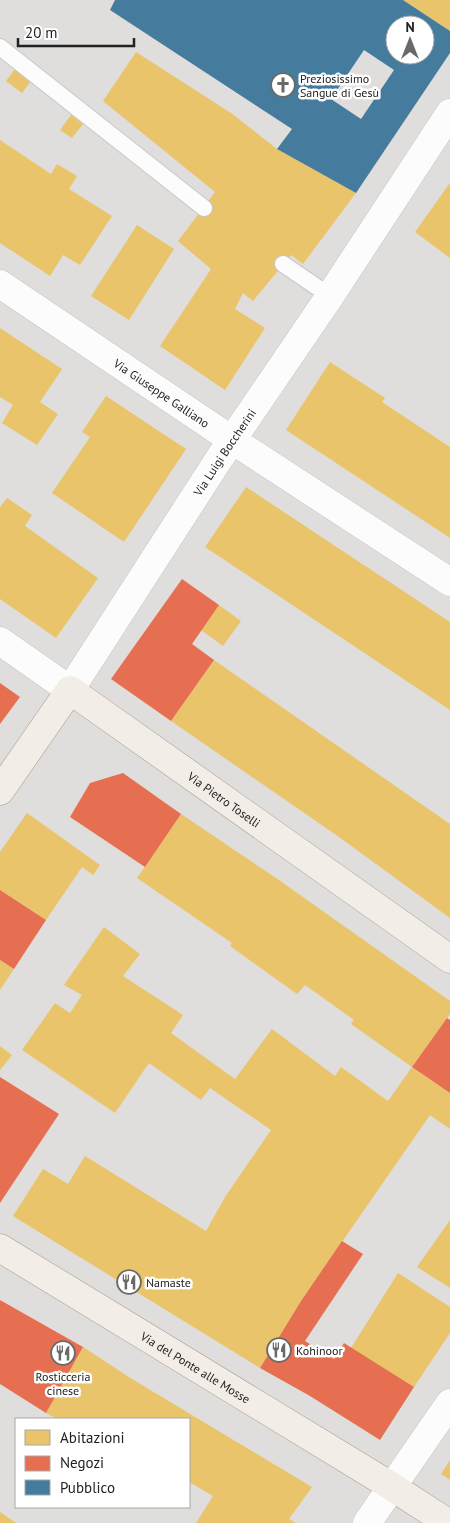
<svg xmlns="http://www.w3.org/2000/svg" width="450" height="1523" viewBox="0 0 450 1523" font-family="'PT Sans',sans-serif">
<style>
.residential{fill:#dfdedc;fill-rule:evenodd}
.homes{fill:#e9c46a}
.shops{fill:#e76f51}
.public{fill:#457b9d;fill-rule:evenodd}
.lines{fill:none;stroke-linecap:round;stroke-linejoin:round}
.lane-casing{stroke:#c9c8c7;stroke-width:18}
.street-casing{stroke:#c9c8c7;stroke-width:29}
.primary-casing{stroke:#a79c86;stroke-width:29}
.lane{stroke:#fdfcfc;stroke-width:16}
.street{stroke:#fdfcfc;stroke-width:28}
.primary{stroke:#f3ede7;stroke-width:28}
.labels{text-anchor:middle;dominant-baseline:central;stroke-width:5;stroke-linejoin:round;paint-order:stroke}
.poi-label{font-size:12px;fill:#222;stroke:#fff;text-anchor:start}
.street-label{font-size:12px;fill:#222;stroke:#fff}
</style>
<rect width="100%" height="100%" fill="#f0eeeb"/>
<path class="residential" d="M 0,0 L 450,0 L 450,1523 L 0,1523 ZM 395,25 L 425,25 L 425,55 L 395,55 ZM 16,1419 L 189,1419 L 189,1507 L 16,1507 Z"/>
<g class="homes">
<path d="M 403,0 L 450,0 L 450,31 Z"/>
<path d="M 136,52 L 231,113 L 277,149 L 356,193 L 303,264 L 291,255 L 253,301 L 243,293 L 235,309 L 265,328 L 225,390 L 160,346 L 211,269 L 178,241 L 215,192 L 103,101 Z"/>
<path d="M 15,69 L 31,81 L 22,93 L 6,81 Z"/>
<path d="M 71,115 L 83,124 L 72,138 L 60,130 Z"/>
<path d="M 0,140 L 51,174 L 57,164 L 77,176 L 69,189 L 112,216 L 80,265 L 63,255 L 50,276 L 0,243 Z"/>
<path d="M 450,183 L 450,258 L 415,232 Z"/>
<path d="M 137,225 L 174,249 L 129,320 L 91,296 Z"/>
<path d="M 0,328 L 62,369 L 40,402 L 58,414 L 37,445 L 2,423 L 13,405 L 0,397 Z"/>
<path d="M 330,362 L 385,398 L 382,402 L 450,447 L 450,538 L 286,430 Z"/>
<path d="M 106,396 L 186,449 L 124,542 L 52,493 L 90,437 L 82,432 Z"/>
<path d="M 246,487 L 450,622 L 450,710 L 205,547 Z"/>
<path d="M 7,498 L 32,515 L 25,526 L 98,578 L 56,638 L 0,599 L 0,507 Z"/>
<path d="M 219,605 L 241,621 L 223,646 L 201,630 Z"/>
<path d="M 214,660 L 450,824 L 450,918 L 339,837 L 171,721 Z"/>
<path d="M 27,813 L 100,865 L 93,875 L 82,867 L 46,920 L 0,890 L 0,852 Z"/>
<path d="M 181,814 L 276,878 L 450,1001 L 450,1014 L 412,1067 L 450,1093 L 450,1129 L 430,1115 L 301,1301 L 260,1368 L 13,1216 L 43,1169 L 68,1184 L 85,1156 L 206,1231 L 225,1197 L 271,1130 L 210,1088 L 201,1100 L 149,1063 L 115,1113 L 22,1050 L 55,1003 L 70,1013 L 82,995 L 64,985 L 104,927 L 140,954 L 123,976 L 183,1015 L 171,1033 L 235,1079 L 272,1029 L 335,1076 L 341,1067 L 388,1101 L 412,1067 L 351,1024 L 354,1020 L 305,985 L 297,994 L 230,946 L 232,943 L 137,878 Z"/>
<path d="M 0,960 L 14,969 L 0,990 Z"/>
<path d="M 0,1046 L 12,1055 L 0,1070 Z"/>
<path d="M 450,1220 L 450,1288 L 417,1267 Z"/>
<path d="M 398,1273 L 450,1307 L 450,1333 L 414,1387 L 351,1348 Z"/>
<path d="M 83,1347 L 132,1379 L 312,1487 L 289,1519 L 296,1523 L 196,1523 L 213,1496 L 189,1482 L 189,1419 L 57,1419 L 46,1413 Z"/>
<path d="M 450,1460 L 450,1480 L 441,1474 Z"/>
<path d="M 0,1512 L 16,1523 L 0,1523 Z"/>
</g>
<g class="shops">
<path d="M 182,579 L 219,605 L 192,644 L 214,660 L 171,721 L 111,679 Z"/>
<path d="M 0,683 L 20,697 L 0,724 Z"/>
<path d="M 123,773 L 181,814 L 145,867 L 70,817 L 90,783 Z"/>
<path d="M 0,890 L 46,920 L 14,969 L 0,960 Z"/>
<path d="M 447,1018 L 450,1020 L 450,1093 L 412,1067 Z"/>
<path d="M 0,1077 L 59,1114 L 0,1203 Z"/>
<path d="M 342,1241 L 363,1254 L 305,1341 L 334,1359 L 344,1343 L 414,1387 L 380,1440 L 310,1396 L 260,1368 L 301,1301 Z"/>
<path d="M 0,1300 L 83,1347 L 46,1413 L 0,1384 Z"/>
</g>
<path class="public" d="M 115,0 L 403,0 L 450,31 L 450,53 L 356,193 L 277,149 L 292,129 L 110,10 ZM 395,25 L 425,25 L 425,55 L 395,55 ZM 364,50 L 394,70 L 361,119 L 331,99 Z"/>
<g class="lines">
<g class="lane-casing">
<g id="lane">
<path d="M 0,47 L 204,208"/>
<path d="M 283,264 L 330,296"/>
</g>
</g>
<g class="street-casing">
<g id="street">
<path id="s1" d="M 0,284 L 232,440 L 450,582"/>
<path id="s2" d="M 0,641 L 70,690 L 219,459 L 330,296 L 450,113"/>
<path d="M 367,1523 L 450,1403"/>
</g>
</g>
<g class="primary-casing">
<g id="primary">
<path id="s3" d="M 0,791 L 70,690 L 450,959"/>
<path id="s4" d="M 0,1248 L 391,1486 L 448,1523"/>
</g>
</g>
<use href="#lane" class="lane"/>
<use href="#street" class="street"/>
<use href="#primary" class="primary"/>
</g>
<defs>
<g id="church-ring" transform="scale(1.25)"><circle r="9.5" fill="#fff" stroke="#6a6968" stroke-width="1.5"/><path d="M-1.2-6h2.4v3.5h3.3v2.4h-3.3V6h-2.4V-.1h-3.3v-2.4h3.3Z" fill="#6a6968"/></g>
<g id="restaurant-ring" transform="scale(1.25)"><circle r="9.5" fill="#fff" stroke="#6a6968" stroke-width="1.5"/><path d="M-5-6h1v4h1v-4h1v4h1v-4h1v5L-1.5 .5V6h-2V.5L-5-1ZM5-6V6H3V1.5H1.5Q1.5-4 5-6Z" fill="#6a6968"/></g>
</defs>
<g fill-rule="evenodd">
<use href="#church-ring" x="283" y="85"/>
<use href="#restaurant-ring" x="129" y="1282"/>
<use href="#restaurant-ring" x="279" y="1350"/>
<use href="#restaurant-ring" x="63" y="1353"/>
</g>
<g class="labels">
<g class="poi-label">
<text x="300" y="78">Preziosissimo<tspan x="300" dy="14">Sangue di Gesù</tspan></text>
<text x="146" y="1282">Namaste</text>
<text x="296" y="1350">Kohinoor</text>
<text x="63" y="1376" text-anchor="middle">Rosticceria<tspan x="63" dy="14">cinese</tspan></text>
</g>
<g class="street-label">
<text stroke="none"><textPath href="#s1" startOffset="195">Via Giuseppe Galliano</textPath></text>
<text stroke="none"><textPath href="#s2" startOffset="369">Via Luigi Boccherini</textPath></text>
<text stroke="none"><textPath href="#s3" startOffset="312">Via Pietro Toselli</textPath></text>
<text stroke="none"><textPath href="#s4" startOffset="229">Via del Ponte alle Mosse</textPath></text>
</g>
</g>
<rect x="15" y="1418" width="175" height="90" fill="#ffffff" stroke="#a7a7a7"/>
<rect x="25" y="1430" width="25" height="15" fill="#e9c46a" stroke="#a7a7a7"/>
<text x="60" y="1443" font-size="15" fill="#222222">Abitazioni</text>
<rect x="25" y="1456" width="25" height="15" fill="#e76f51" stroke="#a7a7a7"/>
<text x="60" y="1468" font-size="15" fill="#222222">Negozi</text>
<rect x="25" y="1480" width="25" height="15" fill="#457b9d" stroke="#a7a7a7"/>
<text x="60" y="1493" font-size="15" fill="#222222">Pubblico</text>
<g transform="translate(410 40)"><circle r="24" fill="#ffffff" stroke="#a7a7a7"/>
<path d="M0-4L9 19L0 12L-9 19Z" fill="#6a6968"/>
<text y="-8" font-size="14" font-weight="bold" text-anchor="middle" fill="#222222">N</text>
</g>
<path d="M18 38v8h116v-8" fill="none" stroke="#222222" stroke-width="2.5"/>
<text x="25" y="38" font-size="15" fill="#222222" stroke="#ffffff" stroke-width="4" paint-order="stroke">20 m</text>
</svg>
